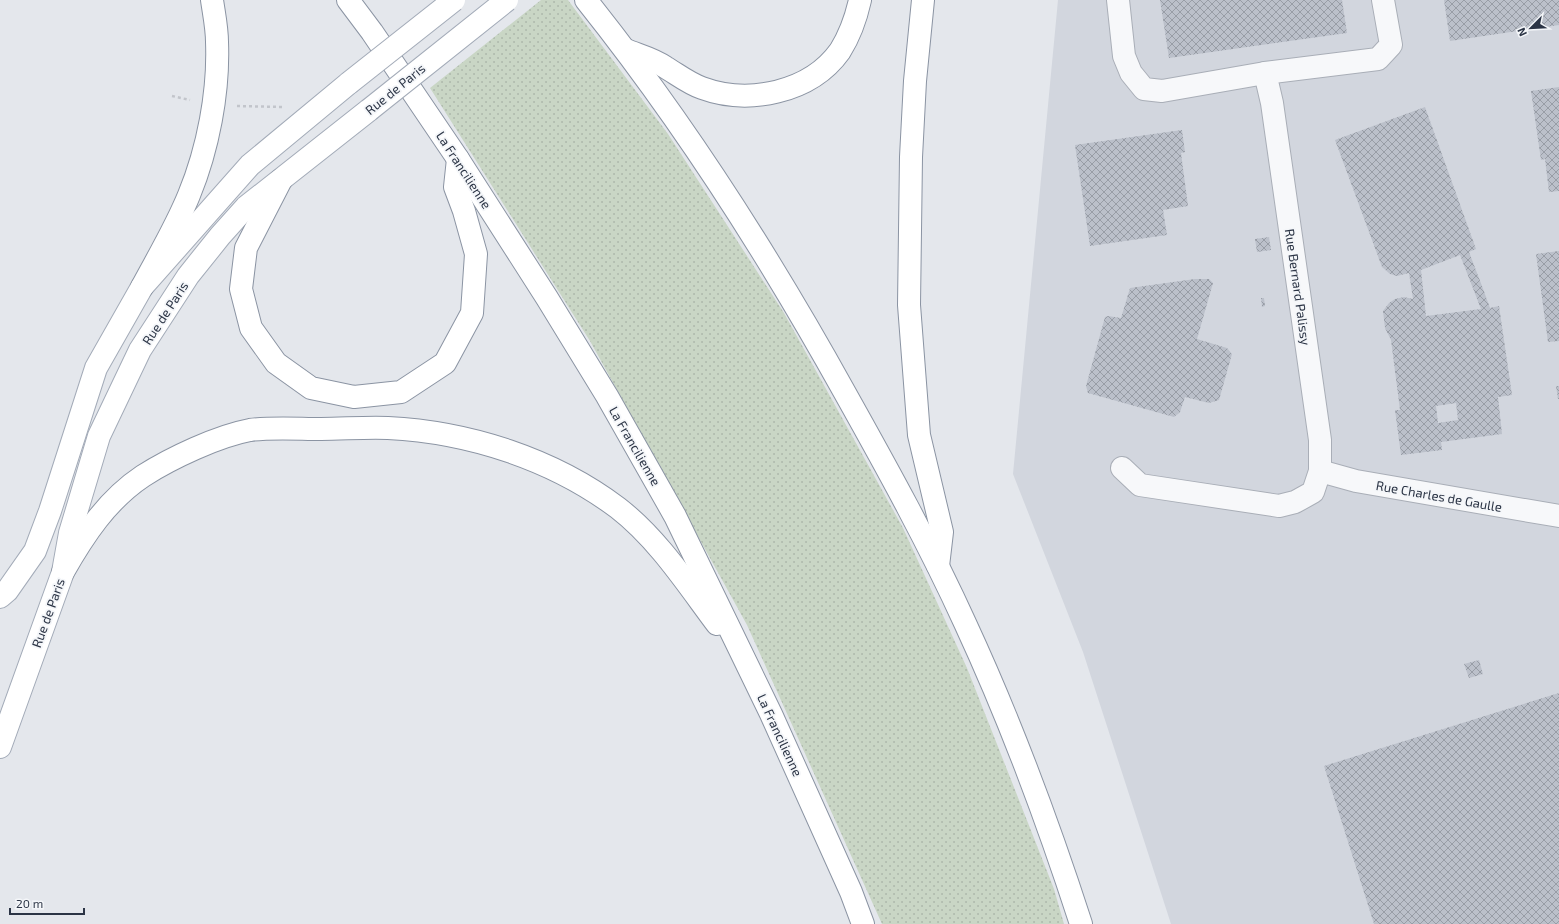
<svg xmlns="http://www.w3.org/2000/svg" width="1559" height="924" viewBox="0 0 1559 924" font-family="'Exo 2',sans-serif">
<style>
.built{fill:#d2d6de}
.grass{fill:url(#grass-dots)}
.building{fill:url(#building-cross-hatch);fill-rule:evenodd}
.lines{fill:none;stroke-linecap:round;stroke-linejoin:round}
.minor-casing{stroke:#a9aeb7;stroke-width:24}
.major-casing{stroke:#a3abb8;stroke-width:24}
.highway-casing{stroke:#8b94a3;stroke-width:24}
.path{stroke:#c2c5cb;stroke-width:2.5;stroke-dasharray:3 3;stroke-linecap:butt}
.minor{stroke:#f7f8fa;stroke-width:22}
.major{stroke:#fff;stroke-width:22}
.highway{stroke:#fff;stroke-width:22}
.major-bridge-casing{stroke:#a3abb8;stroke-width:24;stroke-linecap:butt}
.major-bridge{stroke:#fff;stroke-width:22}
.labels{text-anchor:middle;dominant-baseline:central;stroke-width:3.5;stroke-linejoin:round;paint-order:stroke}
.street-label{font-size:13px;fill:#2b3445;stroke:#f4f6f9}
</style>
<defs>
<pattern id="grass-dots" width="8" height="8" patternUnits="userSpaceOnUse"><rect width="8" height="8" fill="#c9d6c5"/><path d="M2 2h.1M6 6h.1" fill="none" stroke="#adb8ab" stroke-width="1.8" stroke-linecap="round"/></pattern>
<pattern id="building-cross-hatch" width="8" height="8" patternUnits="userSpaceOnUse"><rect width="8" height="8" fill="#bbc0ca"/><path d="M0 0l8 8M0 8l8-8" fill="none" stroke="#989da6"/></pattern>
</defs>
<rect width="100%" height="100%" fill="#e4e7ec"/>
<path class="built" d="M 1058,0 L 1559,0 L 1559,924 L 1171,924 L 1083,652 L 1013,474 Z"/>
<path class="grass" d="M 541,0 L 568,0 L 668,134 L 784,313 L 903,528 L 967,668 L 1054,889 L 1064,924 L 882,924 L 747,625 L 590,341 L 430,88 Z"/>
<g class="building">
<path d="M 1160,0 L 1342,0 L 1347,33 L 1169,58 Z"/>
<path d="M 1444,0 L 1559,0 L 1559,25 L 1450,41 Z"/>
<path d="M 1559,87 L 1559,191 L 1549,192 L 1545,159 L 1541,160 L 1531,91 Z"/>
<path d="M 1425,107 L 1476,249 L 1469,252 L 1482,286 L 1490,308 L 1499,306 L 1512,395 L 1498,397 L 1502,434 L 1441,442 L 1442,450 L 1401,455 L 1395,410 L 1400,410 L 1391,340 L 1385,328 L 1383,311 L 1389,303 L 1395,299 L 1404,297 L 1413,299 L 1409,273 L 1397,276 L 1390,274 L 1382,267 L 1335,140 ZM 1460,255 L 1481,309 L 1426,316 L 1421,270 ZM 1456,403 L 1458,420 L 1438,423 L 1436,406 Z"/>
<path d="M 1182,130 L 1185,152 L 1181,153 L 1188,206 L 1163,210 L 1167,235 L 1090,246 L 1075,145 Z"/>
<path d="M 1269,237 L 1271,250 L 1257,252 L 1255,239 Z"/>
<path d="M 1559,251 L 1559,341 L 1548,342 L 1536,254 Z"/>
<path d="M 1195,279 L 1209,279 L 1213,283 L 1197,339 L 1227,348 L 1232,354 L 1219,400 L 1209,403 L 1185,397 L 1180,412 L 1174,417 L 1088,393 L 1086,386 L 1105,317 L 1108,316 L 1121,318 L 1130,288 Z"/>
<path d="M 1261,298 L 1264,298 L 1265,306 L 1262,307 Z"/>
<path d="M 1556,386 L 1559,386 L 1559,399 L 1558,399 Z"/>
<path d="M 1479,660 L 1483,674 L 1469,678 L 1464,664 Z"/>
<path d="M 1559,693 L 1559,924 L 1374,924 L 1324,766 Z"/>
</g>
<g class="lines">
<g class="minor-casing">
<g id="minor">
<path d="M 1118,0 L 1124,56 L 1131,73 L 1144,89 L 1162,91 L 1265,73 L 1378,59 L 1391,45 L 1383,0"/>
<path d="M 1122,468 L 1140,485 L 1279,506 L 1295,502 L 1313,492 L 1320,471 L 1320,440 L 1272,103 L 1265,73"/>
<path d="M 1320,471 L 1356,481 L 1559,516"/>
</g>
</g>
<g class="major-casing">
<g id="major">
<path d="M 0,597 L 7,591 L 35,551 L 50,511 L 96,368 L 142,287 L 250,165 L 349,83"/>
<path d="M 0,747 L 63,572 L 70,533 L 99,436 L 140,350 L 188,276 L 220,236 L 246,207 L 369,110"/>
</g>
</g>
<g class="highway-casing">
<g id="highway">
<path d="M 348,0 L 372,32 L 458,159 L 547,298 L 607,396 L 675,516 L 771,714 L 851,892 L 863,924"/>
<path d="M 586,0 C 685,124 768,254 845,393 C 887,468 929,544 965,623 C 1010,720 1048,822 1081,924"/>
<path d="M 923,0 L 915,81 L 911,157 L 909,305 L 919,435 L 942,532 L 938,566"/>
<path d="M 626,50 C 638,55 654,59 665,67 C 677,74 688,83 702,88 C 748,105 810,93 840,51 C 850,35 856,18 860,0"/>
<path d="M 281,180 L 246,248 L 241,289 L 251,328 L 276,363 L 311,388 L 354,397 L 401,392 L 445,363 L 472,313 L 476,254 L 464,211 L 455,187 L 458,159"/>
<path d="M 142,287 C 158,257 176,227 189,195 C 208,149 219,92 217,42 C 217,28 214,14 212,0"/>
<path d="M 63,572 C 84,535 107,500 143,476 C 171,458 218,436 250,430 C 271,427 300,429 321,429 C 343,429 366,427 388,428 C 469,432 553,459 618,508 C 658,539 687,584 717,624"/>
</g>
</g>
<g class="path">
<path d="M 172,96 L 190,100"/>
<path d="M 237,106 L 282,107"/>
</g>
<use href="#minor" class="minor"/>
<use href="#major" class="major"/>
<use href="#highway" class="highway"/>
<g class="major-bridge-casing">
<g id="major-bridge">
<path d="M 349,83 L 454,0"/>
<path d="M 369,110 L 507,0"/>
</g>
</g>
<use href="#major-bridge" class="major-bridge"/>
</g>
<g class="labels">
<g class="street-label">
<text transform="translate(395 89) rotate(-39)">Rue de Paris</text>
<text transform="translate(464 170) rotate(57)">La Francilienne</text>
<text transform="translate(1298 287) rotate(82)">Rue Bernard Palissy</text>
<text transform="translate(165 313) rotate(-57)">Rue de Paris</text>
<text transform="translate(635 446) rotate(60)">La Francilienne</text>
<text transform="translate(1439 496) rotate(10)">Rue Charles de Gaulle</text>
<text transform="translate(48 613) rotate(-70)">Rue de Paris</text>
<text transform="translate(780 735) rotate(65)">La Francilienne</text>
</g>
</g>
<g transform="translate(1531 28) rotate(246)" stroke="#f4f6f9" stroke-width="3" paint-order="stroke">
<path d="M0-3L7 15L0 10L-7 15Z" fill="#2b3445"/>
<text y="-6" font-size="11" font-weight="bold" text-anchor="middle" fill="#2b3445">N</text>
</g>
<path d="M10 908v6h74v-6" fill="none" stroke="#2b3445" stroke-width="2"/>
<text x="16" y="908" font-size="12" fill="#2b3445" stroke="#f4f6f9" stroke-width="3" paint-order="stroke">20 m</text>
</svg>
